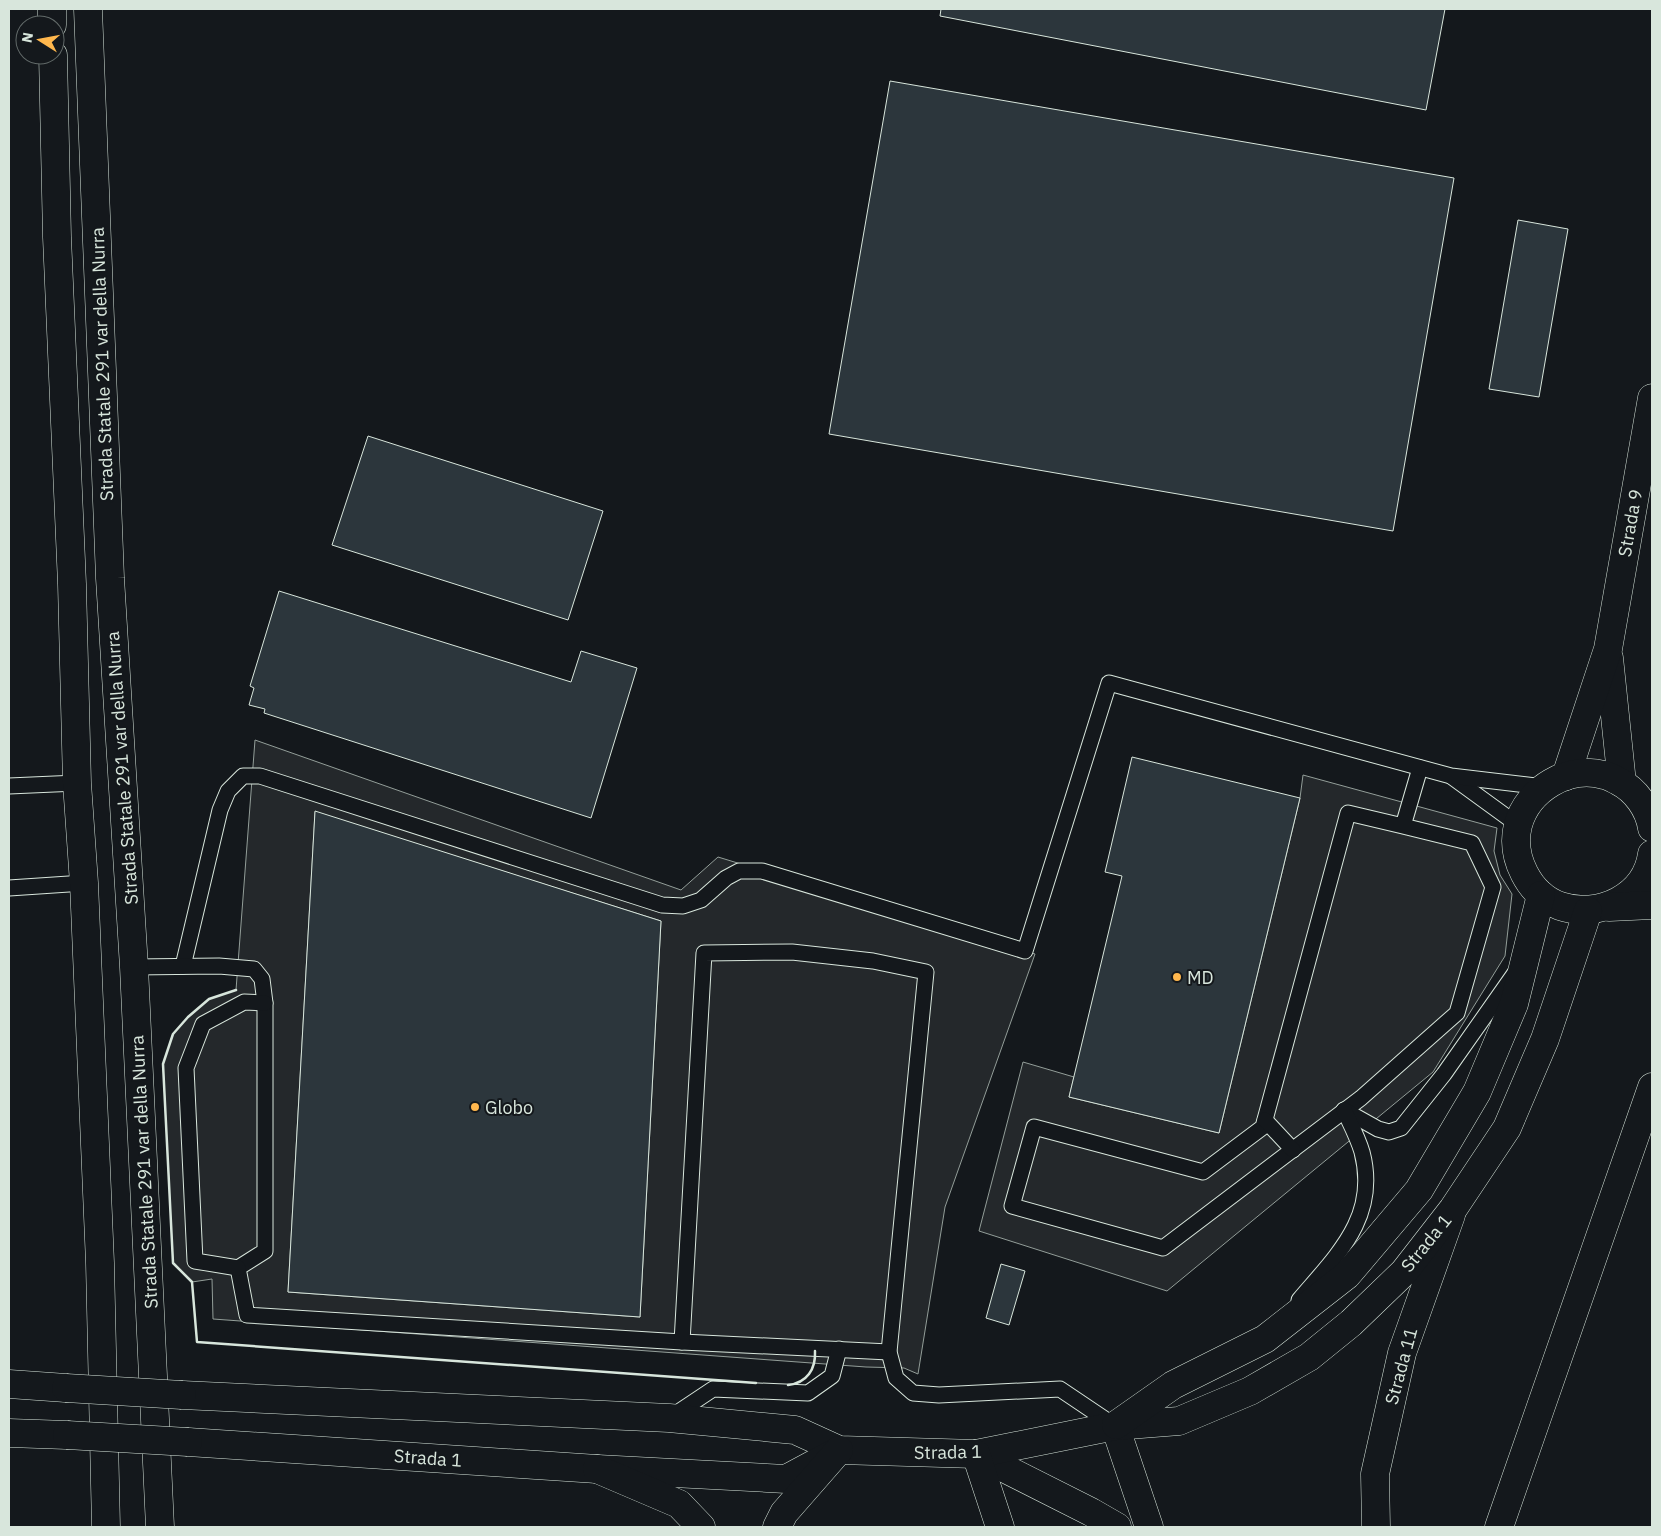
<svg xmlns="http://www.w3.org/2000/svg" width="1661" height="1536" viewBox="0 0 1661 1536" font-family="'IBM Plex Sans',sans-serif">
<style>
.parking{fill:#24282b;stroke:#939e99;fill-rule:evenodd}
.building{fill:#2c363c;stroke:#d8e6dc}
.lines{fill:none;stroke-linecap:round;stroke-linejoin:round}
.service-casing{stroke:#d8e6dc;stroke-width:17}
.minor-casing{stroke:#d8e6dc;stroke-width:29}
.tertiary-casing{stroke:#d8e6dc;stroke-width:29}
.primary-casing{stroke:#d8e6dc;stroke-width:29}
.service{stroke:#14181c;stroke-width:15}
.minor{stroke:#14181c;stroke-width:28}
.tertiary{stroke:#14181c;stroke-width:28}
.primary{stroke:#14181c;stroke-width:28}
.tertiary-bridge-casing{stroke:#d8e6dc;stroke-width:29;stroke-linecap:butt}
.tertiary-bridge{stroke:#14181c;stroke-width:28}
.wall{stroke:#d8e6dc;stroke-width:2.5}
.poi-dot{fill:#ffb74d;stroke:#14181c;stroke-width:2}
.labels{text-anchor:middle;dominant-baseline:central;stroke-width:4;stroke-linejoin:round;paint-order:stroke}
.street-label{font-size:18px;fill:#d8e6dc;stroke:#14181c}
.poi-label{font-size:18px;fill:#d8e6dc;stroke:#14181c;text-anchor:start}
</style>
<rect width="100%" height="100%" fill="#14181c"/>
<g class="parking">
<path d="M 255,740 L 681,890 L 718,857 L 1035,954 L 945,1207 L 918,1374 L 904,1368 L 866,1367 L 213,1319 L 212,1279 L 192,1282 L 173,1263 L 163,1064 L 173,1034 L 188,1017 L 209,999 L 236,990 ZM 315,812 L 661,921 L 640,1317 L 288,1292 Z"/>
<path d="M 1303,775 L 1497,828 L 1494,851 L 1500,875 L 1512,894 L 1505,956 L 1433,1072 L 1167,1291 L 979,1231 L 1023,1062 L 1074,1077 L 1069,1097 L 1219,1133 L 1300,798 Z"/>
</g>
<g class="building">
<path d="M 941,9 L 1445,9 L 1426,110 L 940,16 Z"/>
<path d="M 890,81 L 1454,178 L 1393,531 L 829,434 Z"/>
<path d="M 1518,220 L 1568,229 L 1539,397 L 1489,389 Z"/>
<path d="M 368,436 L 603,511 L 568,620 L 332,545 Z"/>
<path d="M 279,591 L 571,682 L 581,651 L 637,668 L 591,818 L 264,713 L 265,709 L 249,705 L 254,688 L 250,686 Z"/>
<path d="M 1132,757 L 1300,798 L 1219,1133 L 1069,1097 L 1122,876 L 1105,872 Z"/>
<path d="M 315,811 L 661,921 L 640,1317 L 288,1292 Z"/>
<path d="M 1001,1264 L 1025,1271 L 1009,1325 L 986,1318 Z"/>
</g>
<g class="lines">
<g class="service-casing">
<g id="service">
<path d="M 1452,777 L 1518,825"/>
<path d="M 9,786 L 77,783"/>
<path d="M 1403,826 L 1472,843 L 1493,887 L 1457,1013 L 1361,1098 L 1163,1248 L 1012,1206 L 1034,1127 L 1203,1172 L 1263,1127 L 1348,813 L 1403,826 L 1420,768"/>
<path d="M 9,888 L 84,883"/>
<path d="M 183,966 L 220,810 L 228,791 L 243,776 L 260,776 L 662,905 L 683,906 L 701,900 L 726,878 L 739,871 L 762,871 L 1025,951 L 1109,683 L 1451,776 L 1544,787"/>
<path d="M 134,967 L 219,966 L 254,969 L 262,979 L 265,1003 L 265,1251 L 238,1268 L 247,1315 L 682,1342 L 889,1352"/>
<path d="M 1344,1110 L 1378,1129 L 1389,1132 L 1401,1128 L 1444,1074 L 1515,973"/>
<path d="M 1265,1120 L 1293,1150"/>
<path d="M 238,1268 L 195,1261 L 186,1068 L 203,1024 L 244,1002 L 265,1003"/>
<path d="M 1299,1300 C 1337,1255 1379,1217 1362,1152 C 1358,1138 1350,1123 1344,1110"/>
<path d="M 682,1342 L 704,953 L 792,952 L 873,961 L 926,972 L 889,1352 L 896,1378 L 913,1393 L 939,1395 L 1060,1389 L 1115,1426"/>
<path d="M 671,1417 L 713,1389 L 808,1393 L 832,1376 L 839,1349"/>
</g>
</g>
<g class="minor-casing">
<g id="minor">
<path d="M 1115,1426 L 1149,1527"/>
<path d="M 976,1454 L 1091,1512 L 1117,1527"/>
<path d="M 1376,1527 L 1375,1474 L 1402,1353 L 1451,1215"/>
<path d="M 1499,1527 L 1652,1087"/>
</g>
</g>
<g class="tertiary-casing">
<g id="tertiary">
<path d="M 1609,658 L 1622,783"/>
<path d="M 1566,776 L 1608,649 L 1652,398"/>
<path d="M 1652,828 C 1649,809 1636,790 1618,781 C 1614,779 1609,776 1604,775 C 1568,765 1528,789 1518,825 C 1510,857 1529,895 1560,906 C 1599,919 1646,897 1652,854"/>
<path d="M 1609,907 L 1652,905"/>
<path d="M 9,1384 L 66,1388"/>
<path d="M 182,1395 L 669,1418 L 795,1430 L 839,1450 L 976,1454 L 1115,1426 L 1179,1421 L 1250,1391 L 1309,1357 L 1351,1323 L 1404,1272 L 1453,1209 L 1507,1128 L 1545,1039 L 1588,911"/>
<path d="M 1116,1425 L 1173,1385 L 1265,1339 L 1347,1275 L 1419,1190 L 1477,1092 L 1514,1004 L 1541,895"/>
<path d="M 9,1433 L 67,1435"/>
<path d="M 188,1442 L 597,1469 L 786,1479 L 838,1451"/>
</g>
</g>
<g class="primary-casing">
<g id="primary">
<path d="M 52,9 L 52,25"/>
<path d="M 88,9 L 110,578 L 134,967 L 160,1527"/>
<path d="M 53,55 L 57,237 L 72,584 L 77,783 L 84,883 L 100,1263 L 106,1527"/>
<path d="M 976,1454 L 1000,1527"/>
<path d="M 597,1469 L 679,1504 L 701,1527"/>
<path d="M 777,1527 L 784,1513 L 839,1450"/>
</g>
</g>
<use href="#service" class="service"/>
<use href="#minor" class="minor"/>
<use href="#tertiary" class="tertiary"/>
<use href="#primary" class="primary"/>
<g class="tertiary-bridge-casing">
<g id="tertiary-bridge">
<path d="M 66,1388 L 182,1395"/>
<path d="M 67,1435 L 188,1442"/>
</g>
</g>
<use href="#tertiary-bridge" class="tertiary-bridge"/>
<g class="wall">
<path d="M 236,990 L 209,999 L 188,1017 L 173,1034 L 163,1064 L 173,1263 L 192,1282 L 197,1342 L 756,1383"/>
<path d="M 788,1385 C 807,1383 816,1369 815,1351"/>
</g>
</g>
<g class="poi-dot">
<circle cx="1177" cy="977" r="5"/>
<circle cx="475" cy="1107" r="5"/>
</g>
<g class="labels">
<g class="street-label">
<text transform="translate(102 364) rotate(-92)">Strada Statale 291 var della Nurra</text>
<text transform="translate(1630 523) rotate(-80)">Strada 9</text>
<text transform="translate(122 768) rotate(-94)">Strada Statale 291 var della Nurra</text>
<text transform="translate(144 1172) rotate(-93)">Strada Statale 291 var della Nurra</text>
<text transform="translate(1426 1243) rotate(-51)">Strada 1</text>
<text transform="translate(1401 1366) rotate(-75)">Strada 11</text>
<text transform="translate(948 1452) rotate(-1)">Strada 1</text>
<text transform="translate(428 1458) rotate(4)">Strada 1</text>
</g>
<g class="poi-label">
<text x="1187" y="977">MD</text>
<text x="485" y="1107">Globo</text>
</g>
</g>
<rect width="1661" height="1536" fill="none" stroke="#d8e6dc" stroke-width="20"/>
<g transform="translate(40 40) rotate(281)"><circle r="24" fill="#14181c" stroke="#626a69"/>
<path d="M0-4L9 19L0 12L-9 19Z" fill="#ffb74d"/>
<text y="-8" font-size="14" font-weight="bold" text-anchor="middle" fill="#d8e6dc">N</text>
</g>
</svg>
